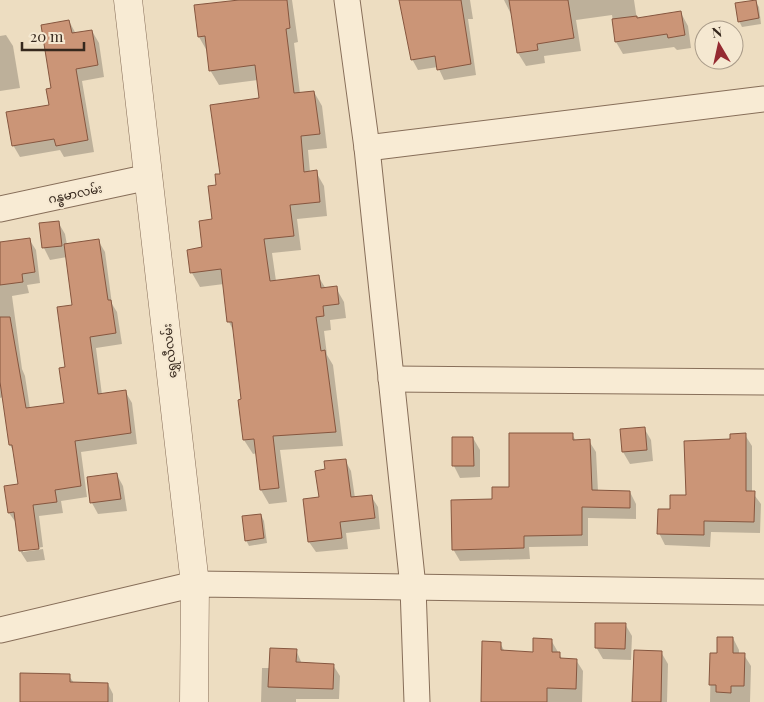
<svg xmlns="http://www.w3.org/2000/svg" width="764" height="702" viewBox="0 0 764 702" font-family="'Playfair Display','Noto Sans Myanmar',serif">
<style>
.shadow{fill:#0003}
.building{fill:#cb9577;stroke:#86563f}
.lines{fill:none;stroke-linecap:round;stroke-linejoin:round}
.minor-casing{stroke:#876e59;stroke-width:27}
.tertiary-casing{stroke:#876e59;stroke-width:29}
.minor{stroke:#f8ebd4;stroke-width:25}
.tertiary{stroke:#f8ebd4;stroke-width:28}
.labels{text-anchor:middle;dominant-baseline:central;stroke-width:4;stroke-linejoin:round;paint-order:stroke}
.street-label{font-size:12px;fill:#36281d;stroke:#f5e8d1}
</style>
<rect width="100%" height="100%" fill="#edddc1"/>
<g class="shadow">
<path d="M 250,0 L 292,0 L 298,42 L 294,43 L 300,94 L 314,92 L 322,106 L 327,148 L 308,150 L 310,172 L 316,172 L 324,186 L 327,216 L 297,219 L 301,250 L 272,253 L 276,281 L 318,276 L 326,289 L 336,288 L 344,302 L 346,318 L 330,320 L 331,330 L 324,331 L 327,355 L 333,365 L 343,446 L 280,450 L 287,502 L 269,504 L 261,490 L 257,453 L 253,454 L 244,440 L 243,401 L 234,332 L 229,322 L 224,284 L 200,287 L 192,273 L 188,251 L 204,249 L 213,220 L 217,186 L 221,175 L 260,99 L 258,80 L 219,85 L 210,70 L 207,51 L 199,37 L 196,6 Z"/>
<path d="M 400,0 L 470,0 L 473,19 L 468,19 L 476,75 L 444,80 L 438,67 L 418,70 L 412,59 Z"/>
<path d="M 504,0 L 634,0 L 637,20 L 681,13 L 688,26 L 691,48 L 677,50 L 674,47 L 623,54 L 616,42 L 612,15 L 576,20 L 581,51 L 544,56 L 545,63 L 526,66 L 518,53 L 513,18 Z"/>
<path d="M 755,1 L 759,7 L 761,24 L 742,27 L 739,21 Z"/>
<path d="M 69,21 L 76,34 L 92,31 L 99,43 L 104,77 L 82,81 L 94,152 L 64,157 L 60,150 L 20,157 L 13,145 L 50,106 Z"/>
<path d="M 6,35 L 13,46 L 20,88 L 0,91 L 0,36 Z"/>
<path d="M 58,222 L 65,234 L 67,245 L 98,240 L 105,252 L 112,304 L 117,312 L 122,344 L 96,348 L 102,395 L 125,391 L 132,403 L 137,444 L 81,452 L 87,497 L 61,501 L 63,513 L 39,516 L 43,547 L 23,550 L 23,552 L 43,549 L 45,560 L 27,562 L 20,551 L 17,524 L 9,513 L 19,485 L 14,452 L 10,445 L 3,397 L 0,398 L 0,244 L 29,239 L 36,250 L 40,283 L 27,285 L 29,293 L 12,296 L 22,369 L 25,376 L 30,409 L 65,404 L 73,306 L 67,257 L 50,260 L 44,248 L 40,224 Z"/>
<path d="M 644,428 L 651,440 L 653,461 L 630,464 L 623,452 L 621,431 Z"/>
<path d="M 572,434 L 576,441 L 589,441 L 596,452 L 598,491 L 630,492 L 636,504 L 636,519 L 588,518 L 588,546 L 529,547 L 530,559 L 460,561 L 453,549 L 493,500 Z"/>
<path d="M 745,435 L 752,446 L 752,492 L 761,504 L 760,533 L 711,532 L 710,547 L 665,545 L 659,533 L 671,510 L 688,496 L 731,441 Z"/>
<path d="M 473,438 L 480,450 L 480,477 L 460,478 L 454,466 Z"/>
<path d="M 345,460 L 351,471 L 355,498 L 371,496 L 378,507 L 380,529 L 346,533 L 348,549 L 316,552 L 309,542 L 326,470 Z"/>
<path d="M 117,475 L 123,486 L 127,511 L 98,514 L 92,503 Z"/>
<path d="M 261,515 L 264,521 L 267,543 L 249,546 L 246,540 Z"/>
<path d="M 625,624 L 632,636 L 631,660 L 603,659 L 596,647 Z"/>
<path d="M 733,638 L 739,650 L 739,655 L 744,655 L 751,666 L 750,702 L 710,702 L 711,654 L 718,654 Z"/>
<path d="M 551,640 L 562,659 L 576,660 L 583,671 L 582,702 L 473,702 L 482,702 L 500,643 L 505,652 L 534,653 Z"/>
<path d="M 296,650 L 302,664 L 333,665 L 340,676 L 339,699 L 296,699 L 296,702 L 261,702 L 262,668 L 270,668 Z"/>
<path d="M 661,652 L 668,664 L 667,702 L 633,702 Z"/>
<path d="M 69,676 L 74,683 L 108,684 L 113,694 L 113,702 L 21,702 Z"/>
</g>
<g class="building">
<path d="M 239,0 L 287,0 L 290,28 L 286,29 L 294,93 L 314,91 L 320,134 L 301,136 L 304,172 L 317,170 L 320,202 L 290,205 L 294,236 L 264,239 L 270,281 L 319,275 L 321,288 L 337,286 L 339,304 L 323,306 L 324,316 L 316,317 L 321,351 L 325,350 L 336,432 L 273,436 L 279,488 L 260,490 L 254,439 L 243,440 L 238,400 L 241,399 L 232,322 L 227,322 L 221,269 L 190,273 L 187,250 L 202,247 L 199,221 L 212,219 L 208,186 L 216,185 L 215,174 L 220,174 L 210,105 L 259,98 L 255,65 L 209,71 L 205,36 L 198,37 L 194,5 Z"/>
<path d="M 399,0 L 461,0 L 471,64 L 437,70 L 435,56 L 411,60 Z"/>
<path d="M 509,0 L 568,0 L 574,38 L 537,44 L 538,50 L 517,53 Z"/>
<path d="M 756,0 L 759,18 L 738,22 L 735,3 Z"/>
<path d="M 681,11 L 685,35 L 668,38 L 667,34 L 615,42 L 612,19 L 637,16 L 637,18 Z"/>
<path d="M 69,20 L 72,33 L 92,30 L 98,65 L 76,69 L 88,140 L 56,146 L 54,139 L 12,146 L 6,112 L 49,105 L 46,89 L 51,88 L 41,25 Z"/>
<path d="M 59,221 L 62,246 L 42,248 L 39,223 Z"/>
<path d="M 30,238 L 35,272 L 22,274 L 23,282 L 0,285 L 0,242 Z"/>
<path d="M 99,239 L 108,300 L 111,300 L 116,333 L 90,337 L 98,394 L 126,390 L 131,433 L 75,441 L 81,486 L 55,490 L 57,502 L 33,505 L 39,549 L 19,551 L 14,512 L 8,513 L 4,486 L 18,484 L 12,445 L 9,445 L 0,382 L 0,317 L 10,317 L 26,408 L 64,403 L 59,368 L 65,367 L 57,307 L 72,305 L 64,244 Z"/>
<path d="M 645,427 L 647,450 L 622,452 L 620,429 Z"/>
<path d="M 509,433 L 573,433 L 573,440 L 590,439 L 592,490 L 630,491 L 630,508 L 582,507 L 582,535 L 524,536 L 524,548 L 452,550 L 451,500 L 492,499 L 492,487 L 509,487 Z"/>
<path d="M 746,433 L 746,491 L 755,491 L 754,522 L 704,521 L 704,535 L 657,534 L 658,509 L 670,509 L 670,495 L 686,495 L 684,441 L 730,439 L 730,434 Z"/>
<path d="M 452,437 L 473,437 L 474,466 L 452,466 Z"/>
<path d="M 346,459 L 351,497 L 372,495 L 375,518 L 340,522 L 342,538 L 308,542 L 303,499 L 319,497 L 315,471 L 325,469 L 324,461 Z"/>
<path d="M 117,473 L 121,499 L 90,503 L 87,477 Z"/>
<path d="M 261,514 L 264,538 L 245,541 L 242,516 Z"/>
<path d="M 595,623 L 626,623 L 625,649 L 595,648 Z"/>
<path d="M 717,637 L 733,637 L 733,653 L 745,653 L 744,686 L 731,686 L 731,693 L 716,692 L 716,685 L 709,685 L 710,653 L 717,653 Z"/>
<path d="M 533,638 L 552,639 L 552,652 L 560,652 L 560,658 L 577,659 L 576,689 L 547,688 L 547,702 L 481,702 L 482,641 L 501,642 L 501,650 L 533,652 Z"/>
<path d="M 270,648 L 297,649 L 296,662 L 334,664 L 333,689 L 268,687 Z"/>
<path d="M 634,650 L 662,651 L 661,702 L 632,702 Z"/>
<path d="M 20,673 L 70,674 L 70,682 L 108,683 L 108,702 L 20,702 Z"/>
</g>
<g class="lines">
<g class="minor-casing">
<g id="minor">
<path d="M 347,0 L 367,148 L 413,587 L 417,702"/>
<path d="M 367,148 L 764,99"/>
<path d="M 0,209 L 149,177"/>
<path d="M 391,379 L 764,382"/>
<path d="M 0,630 L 195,584 L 764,592"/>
</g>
</g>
<g class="tertiary-casing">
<path id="tertiary" d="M 128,0 L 195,584 L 194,702"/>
</g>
<use href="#minor" class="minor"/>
<use href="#tertiary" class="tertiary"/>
</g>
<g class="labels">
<g class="street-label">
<text transform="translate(75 193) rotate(-12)">ဂန္ဓမာလမ်း</text>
<text transform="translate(169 351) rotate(-96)">ရွှေလီလမ်း</text>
</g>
</g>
<g transform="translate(719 45) rotate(351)"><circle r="24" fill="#f5e8d1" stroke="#a99b89"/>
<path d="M0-4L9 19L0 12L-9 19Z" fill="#952a31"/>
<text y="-8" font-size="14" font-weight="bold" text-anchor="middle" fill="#36281d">N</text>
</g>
<path d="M22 42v8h62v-8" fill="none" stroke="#36281d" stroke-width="2.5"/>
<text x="30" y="42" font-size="15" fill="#36281d" stroke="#f5e8d1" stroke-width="4" paint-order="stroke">20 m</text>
</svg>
